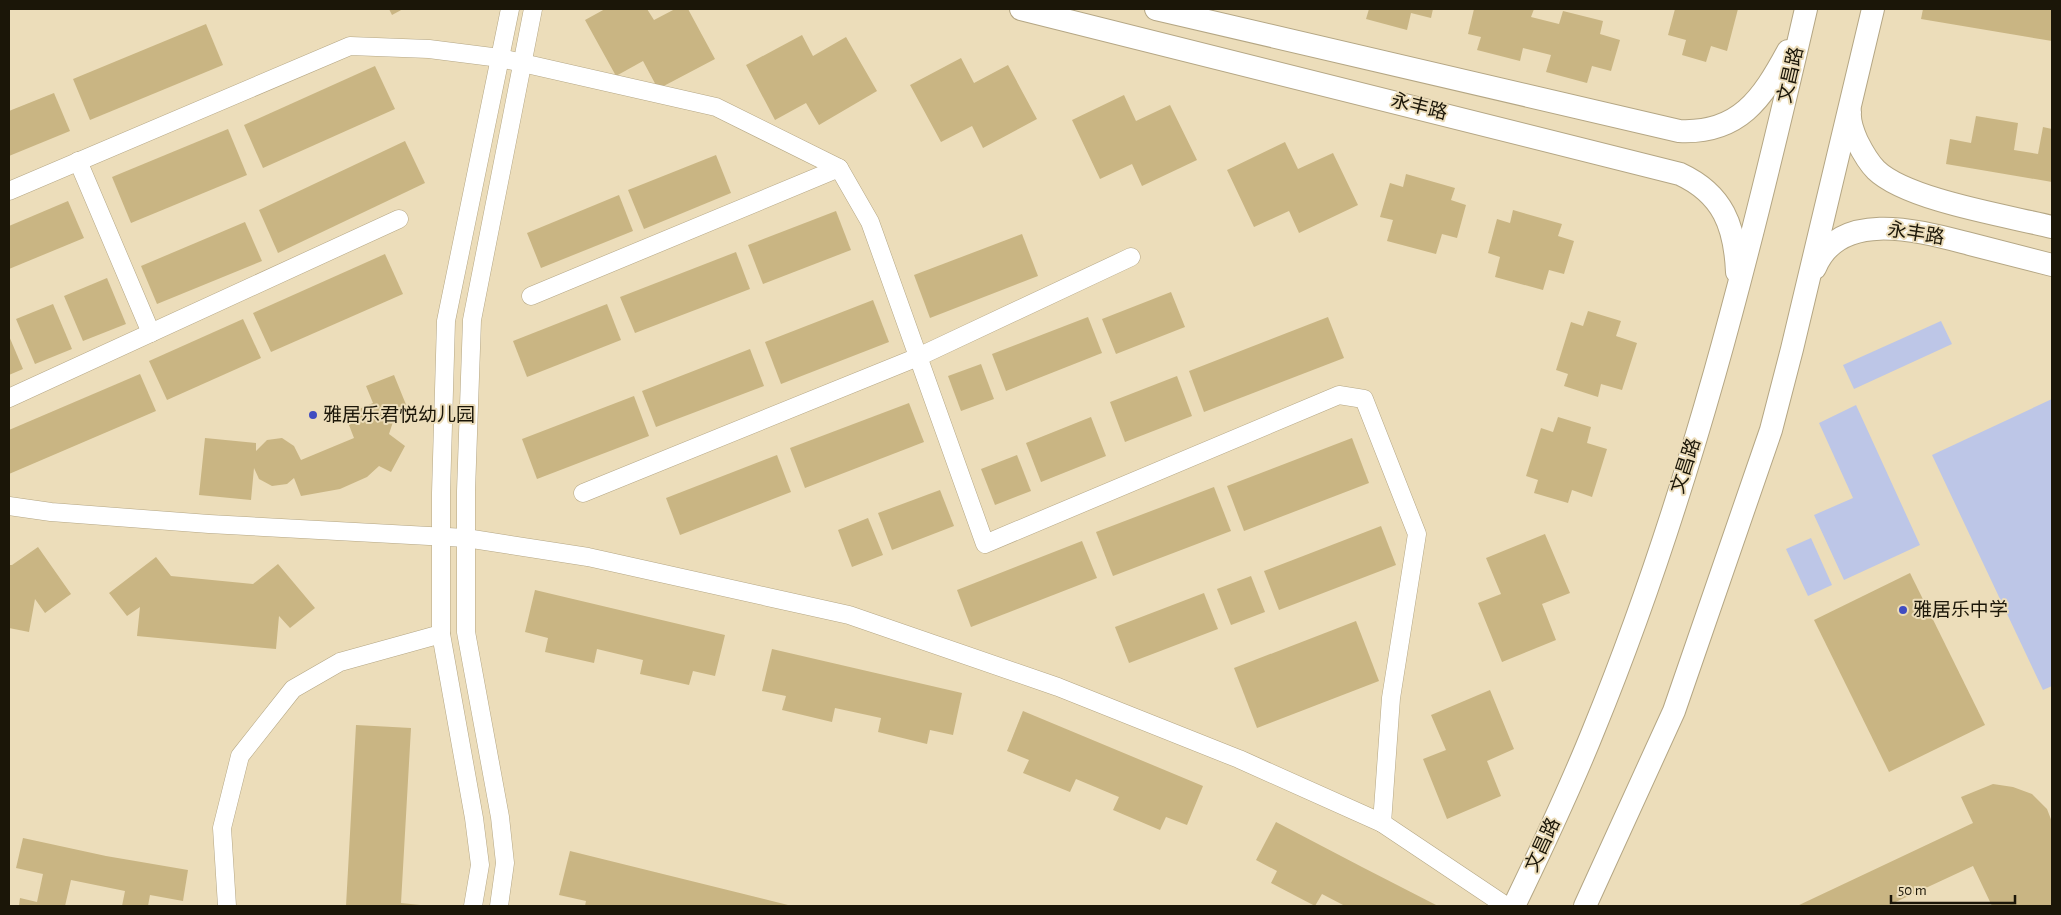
<svg xmlns="http://www.w3.org/2000/svg" width="2061" height="915" viewBox="0 0 2061 915" font-family="'Alegreya Sans','Noto Sans SC',sans-serif">
<style>
.green{fill:#bdc6e7}
.building{fill:#c9b583}
.lines{fill:none;stroke-linecap:round;stroke-linejoin:round}
.minor-casing{stroke:#b4a684;stroke-width:19}
.tertiary-casing{stroke:#b4a684;stroke-width:24}
.minor{stroke:#fff;stroke-width:18}
.tertiary{stroke:#fff;stroke-width:22}
.poi-dot{fill:#414dc1;stroke:#ecddba;stroke-width:2}
.labels{text-anchor:middle;dominant-baseline:central;stroke-width:4;stroke-linejoin:round;paint-order:stroke}
.street-label{font-size:19px;fill:#1b1608;stroke:#ecddba}
.poi-label{font-size:19px;fill:#1b1608;stroke:#ecddba;text-anchor:start}
</style>
<rect width="100%" height="100%" fill="#ecddba"/>
<g class="green">
<path d="M 1941,321 L 1952,344 L 1854,389 L 1843,365 Z"/>
<path d="M 2052,399 L 2052,686 L 2043,690 L 1932,455 Z"/>
<path d="M 1856,405 L 1920,545 L 1844,580 L 1814,515 L 1853,498 L 1819,423 Z"/>
<path d="M 1811,538 L 1832,585 L 1808,596 L 1786,549 Z"/>
</g>
<g class="building">
<path d="M 389,9 L 403,9 L 392,15 Z"/>
<path d="M 605,9 L 647,9 L 654,20 L 675,9 L 688,9 L 715,59 L 658,89 L 643,61 L 616,76 L 585,20 Z"/>
<path d="M 1369,9 L 1433,9 L 1431,18 L 1411,13 L 1407,30 L 1366,19 Z"/>
<path d="M 1474,9 L 1534,9 L 1531,17 L 1559,24 L 1563,11 L 1603,21 L 1600,34 L 1620,40 L 1611,71 L 1592,66 L 1587,83 L 1546,72 L 1551,55 L 1523,48 L 1520,61 L 1477,50 L 1481,37 L 1468,34 Z"/>
<path d="M 1675,9 L 1738,9 L 1727,51 L 1711,46 L 1706,62 L 1682,55 L 1686,40 L 1668,35 Z"/>
<path d="M 1923,9 L 2052,9 L 2052,41 L 1921,19 Z"/>
<path d="M 206,24 L 223,65 L 90,120 L 73,79 Z"/>
<path d="M 802,35 L 813,56 L 846,37 L 877,91 L 819,125 L 806,103 L 775,120 L 746,65 Z"/>
<path d="M 961,58 L 974,83 L 1008,65 L 1037,119 L 983,148 L 972,126 L 941,142 L 910,85 Z"/>
<path d="M 375,66 L 395,109 L 263,168 L 244,125 Z"/>
<path d="M 54,93 L 70,131 L 9,156 L 9,111 Z"/>
<path d="M 1124,95 L 1136,121 L 1170,105 L 1197,160 L 1142,186 L 1132,164 L 1100,179 L 1072,120 Z"/>
<path d="M 1976,116 L 2018,123 L 2014,150 L 2038,154 L 2043,127 L 2052,129 L 2052,182 L 1946,164 L 1950,139 L 1971,143 Z"/>
<path d="M 228,129 L 247,175 L 131,223 L 112,177 Z"/>
<path d="M 405,141 L 425,183 L 278,253 L 259,210 Z"/>
<path d="M 1285,142 L 1298,169 L 1333,153 L 1358,205 L 1299,233 L 1289,211 L 1254,227 L 1227,170 Z"/>
<path d="M 716,155 L 731,193 L 644,229 L 628,190 Z"/>
<path d="M 1406,174 L 1455,188 L 1451,200 L 1466,205 L 1457,238 L 1442,234 L 1436,254 L 1387,241 L 1393,220 L 1380,217 L 1390,183 L 1403,187 Z"/>
<path d="M 619,195 L 633,231 L 541,268 L 527,233 Z"/>
<path d="M 68,201 L 84,238 L 9,269 L 9,226 Z"/>
<path d="M 1513,210 L 1562,224 L 1558,236 L 1574,241 L 1564,274 L 1549,270 L 1543,290 L 1495,277 L 1500,257 L 1488,253 L 1497,219 L 1510,223 Z"/>
<path d="M 836,211 L 851,250 L 763,284 L 748,245 Z"/>
<path d="M 245,222 L 262,261 L 157,304 L 141,266 Z"/>
<path d="M 1022,234 L 1038,276 L 930,318 L 914,275 Z"/>
<path d="M 736,252 L 750,289 L 635,333 L 620,297 Z"/>
<path d="M 385,254 L 403,294 L 271,352 L 253,313 Z"/>
<path d="M 107,278 L 126,324 L 83,341 L 64,296 Z"/>
<path d="M 1171,292 L 1185,327 L 1116,354 L 1102,319 Z"/>
<path d="M 873,300 L 889,342 L 781,384 L 765,342 Z"/>
<path d="M 53,304 L 72,349 L 35,364 L 16,319 Z"/>
<path d="M 607,304 L 621,340 L 527,377 L 513,341 Z"/>
<path d="M 1588,311 L 1621,321 L 1616,336 L 1637,343 L 1622,390 L 1601,384 L 1598,397 L 1564,386 L 1568,374 L 1556,370 L 1571,322 L 1583,326 Z"/>
<path d="M 1088,317 L 1102,353 L 1006,391 L 992,354 Z"/>
<path d="M 1328,317 L 1344,358 L 1204,412 L 1189,371 Z"/>
<path d="M 243,319 L 261,358 L 167,400 L 149,361 Z"/>
<path d="M 9,336 L 23,369 L 9,375 Z"/>
<path d="M 750,349 L 764,386 L 656,427 L 642,391 Z"/>
<path d="M 981,364 L 994,399 L 961,411 L 948,376 Z"/>
<path d="M 140,374 L 156,411 L 9,474 L 9,430 Z"/>
<path d="M 394,375 L 409,412 L 394,419 L 389,434 L 405,446 L 391,472 L 379,466 L 367,477 L 340,489 L 301,496 L 294,478 L 287,484 L 272,486 L 259,479 L 254,468 L 251,500 L 199,495 L 205,438 L 256,443 L 256,451 L 267,440 L 282,438 L 294,446 L 301,460 L 354,438 L 345,415 L 373,403 L 366,386 Z"/>
<path d="M 1177,376 L 1192,416 L 1125,442 L 1110,402 Z"/>
<path d="M 634,396 L 649,436 L 537,479 L 522,439 Z"/>
<path d="M 909,403 L 924,442 L 805,488 L 790,448 Z"/>
<path d="M 1091,417 L 1106,456 L 1041,482 L 1026,443 Z"/>
<path d="M 1558,417 L 1591,427 L 1587,443 L 1607,449 L 1592,497 L 1572,490 L 1568,503 L 1534,493 L 1538,480 L 1526,476 L 1541,428 L 1553,432 Z"/>
<path d="M 1352,438 L 1369,483 L 1244,531 L 1227,486 Z"/>
<path d="M 777,455 L 791,492 L 680,535 L 666,498 Z"/>
<path d="M 1017,455 L 1031,491 L 995,505 L 981,469 Z"/>
<path d="M 1214,487 L 1231,531 L 1113,576 L 1096,532 Z"/>
<path d="M 940,490 L 954,526 L 892,550 L 878,513 Z"/>
<path d="M 868,518 L 883,555 L 852,567 L 838,530 Z"/>
<path d="M 1381,526 L 1396,565 L 1279,610 L 1264,571 Z"/>
<path d="M 1545,534 L 1570,593 L 1542,604 L 1556,640 L 1502,662 L 1478,603 L 1501,594 L 1486,558 Z"/>
<path d="M 1082,541 L 1097,578 L 971,627 L 957,590 Z"/>
<path d="M 38,547 L 71,594 L 45,613 L 35,599 L 29,632 L 9,628 L 9,565 L 12,565 Z"/>
<path d="M 156,557 L 171,576 L 253,584 L 278,564 L 315,608 L 290,628 L 279,616 L 276,649 L 137,636 L 140,607 L 127,616 L 109,593 Z"/>
<path d="M 1910,573 L 1985,725 L 1889,772 L 1814,620 Z"/>
<path d="M 1251,576 L 1265,612 L 1231,625 L 1217,589 Z"/>
<path d="M 535,590 L 725,635 L 715,676 L 693,671 L 689,685 L 640,674 L 643,660 L 597,649 L 594,663 L 545,652 L 548,638 L 525,632 Z"/>
<path d="M 1204,593 L 1218,629 L 1129,663 L 1115,627 Z"/>
<path d="M 1356,621 L 1379,681 L 1257,728 L 1234,668 Z"/>
<path d="M 772,649 L 962,693 L 953,735 L 930,730 L 927,744 L 878,732 L 881,718 L 835,708 L 832,722 L 782,710 L 786,696 L 762,691 Z"/>
<path d="M 1490,690 L 1514,749 L 1487,761 L 1501,796 L 1447,819 L 1423,759 L 1446,750 L 1431,715 Z"/>
<path d="M 1023,711 L 1203,786 L 1187,825 L 1166,817 L 1160,830 L 1113,810 L 1119,797 L 1076,779 L 1070,792 L 1023,773 L 1029,760 L 1007,751 Z"/>
<path d="M 356,725 L 411,728 L 401,903 L 430,906 L 346,906 Z"/>
<path d="M 1993,784 L 2013,787 L 2032,794 L 2047,809 L 2052,822 L 2052,906 L 1992,906 L 1973,866 L 1887,906 L 1797,906 L 1973,823 L 1961,797 Z"/>
<path d="M 1276,822 L 1362,867 L 1438,906 L 1345,906 L 1322,894 L 1315,906 L 1271,883 L 1277,871 L 1256,860 Z"/>
<path d="M 23,838 L 106,856 L 188,870 L 183,901 L 150,895 L 148,906 L 122,906 L 125,891 L 71,880 L 65,906 L 19,906 L 20,898 L 37,902 L 43,874 L 16,868 Z"/>
<path d="M 570,851 L 792,906 L 585,906 L 586,901 L 559,895 Z"/>
</g>
<g class="lines">
<g class="minor-casing">
<g id="minor">
<path d="M 78,161 L 151,333"/>
<path d="M 9,191 L 350,46 L 429,49 L 500,58 L 716,107 L 839,168 L 870,222 L 985,544 L 1339,395 L 1364,399 L 1417,534 L 1391,698 L 1382,823"/>
<path d="M 531,296 L 839,168"/>
<path d="M 9,398 L 399,219"/>
<path d="M 583,493 L 918,357 L 1131,257"/>
<path d="M 9,506 L 51,512 L 209,524 L 466,538 L 588,557 L 849,615 L 1058,687 L 1239,759 L 1382,823 L 1506,906"/>
<path d="M 227,906 L 222,828 L 240,756 L 293,689 L 340,662 L 441,634"/>
<path d="M 473,906 L 480,865 L 474,818 L 441,634 L 441,493 L 446,321 L 510,9"/>
<path d="M 499,906 L 505,863 L 500,817 L 466,632 L 466,491 L 472,320 L 533,9"/>
</g>
</g>
<g class="tertiary-casing">
<g id="tertiary">
<path d="M 1021,9 L 1680,174 C 1723,194 1735,226 1737,272"/>
<path d="M 1156,9 L 1679,131 C 1739,134 1762,99 1788,51"/>
<path d="M 1850,112 C 1849,122 1853,132 1857,141 C 1862,151 1868,162 1876,170 C 1907,200 2008,216 2052,227"/>
<path d="M 1815,268 C 1840,207 1923,232 1970,244 C 1998,251 2025,258 2052,265"/>
<path d="M 1514,906 C 1542,848 1570,789 1594,729 C 1689,497 1750,253 1806,9"/>
<path d="M 1585,906 L 1674,711 L 1771,430 L 1792,349 L 1873,9"/>
</g>
</g>
<use href="#minor" class="minor"/>
<use href="#tertiary" class="tertiary"/>
</g>
<g class="poi-dot">
<circle cx="313" cy="415" r="5"/>
<circle cx="1903" cy="610" r="5"/>
</g>
<g class="labels">
<g class="street-label">
<text transform="translate(1791 75) rotate(-77)">文昌路</text>
<text transform="translate(1419 107) rotate(14)">永丰路</text>
<text transform="translate(1916 234) rotate(9)">永丰路</text>
<text transform="translate(1686 466) rotate(-72)">文昌路</text>
<text transform="translate(1543 845) rotate(-65)">文昌路</text>
</g>
<g class="poi-label">
<text x="323" y="415">雅居乐君悦幼儿园</text>
<text x="1913" y="610">雅居乐中学</text>
</g>
</g>
<rect width="2061" height="915" fill="none" stroke="#1b1608" stroke-width="20"/>
<path d="M1891 895v8h124v-8" fill="none" stroke="#1b1608" stroke-width="2.5"/>
<text x="1898" y="895" font-size="15" fill="#1b1608" stroke="#ecddba" stroke-width="4" paint-order="stroke">50 m</text>
</svg>
